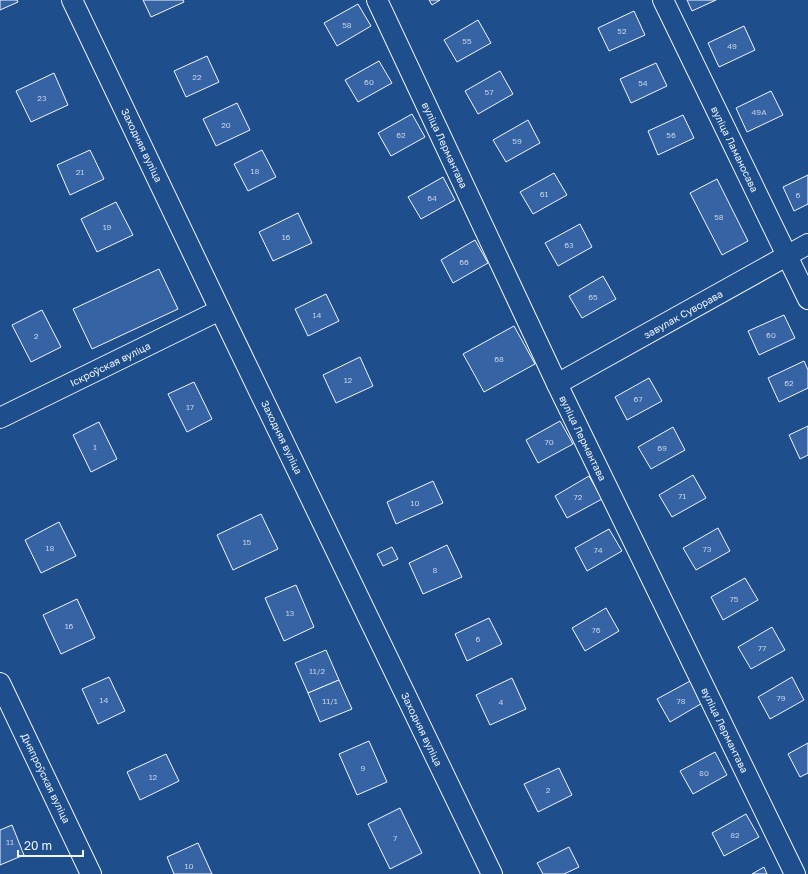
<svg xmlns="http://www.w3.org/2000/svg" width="808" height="874" viewBox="0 0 808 874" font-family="'Golos Text',sans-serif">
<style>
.building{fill:#3563a3;stroke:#f2f6ff}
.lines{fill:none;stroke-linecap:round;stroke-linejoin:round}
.minor-casing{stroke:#f2f6ff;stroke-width:22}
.minor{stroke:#1f4e8c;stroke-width:20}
.labels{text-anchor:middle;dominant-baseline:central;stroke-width:3;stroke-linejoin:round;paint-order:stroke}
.number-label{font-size:8px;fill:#c3d1e8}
.street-label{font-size:10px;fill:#f2f6ff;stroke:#1f4e8c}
</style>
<rect width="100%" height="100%" fill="#1f4e8c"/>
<g class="building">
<path d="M 0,0 L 17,0 L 18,2 L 0,10 Z"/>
<path d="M 143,0 L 183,0 L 184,2 L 151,17 Z"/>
<path d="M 429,0 L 440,0 L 432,5 Z"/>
<path d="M 687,0 L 716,0 L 692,11 Z"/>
<path d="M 358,4 L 371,26 L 337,46 L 324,23 Z"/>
<path d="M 634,11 L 645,35 L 609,51 L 598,28 Z"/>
<path d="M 478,20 L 491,43 L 457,62 L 444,40 Z"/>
<path d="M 744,26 L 755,50 L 719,67 L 708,43 Z"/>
<path d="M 207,56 L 219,82 L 186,97 L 174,71 Z"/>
<path d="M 379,61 L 392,83 L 358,102 L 345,80 Z"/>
<path d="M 656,63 L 667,86 L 631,103 L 620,79 Z"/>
<path d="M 500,71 L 513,94 L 478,114 L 465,91 Z"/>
<path d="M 54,73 L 68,105 L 31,122 L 16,91 Z"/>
<path d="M 771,91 L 783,115 L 747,132 L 736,108 Z"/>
<path d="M 237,103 L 250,130 L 216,146 L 203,119 Z"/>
<path d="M 412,114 L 425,137 L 391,156 L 378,133 Z"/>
<path d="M 683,115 L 694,138 L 658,155 L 648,131 Z"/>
<path d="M 528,120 L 540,143 L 506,162 L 493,140 Z"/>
<path d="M 90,150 L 104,179 L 70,195 L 57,165 Z"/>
<path d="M 262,150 L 276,177 L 248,191 L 234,164 Z"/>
<path d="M 554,173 L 567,195 L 533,214 L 520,192 Z"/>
<path d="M 808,175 L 808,204 L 794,211 L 783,187 Z"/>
<path d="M 443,177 L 455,200 L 421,219 L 408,197 Z"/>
<path d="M 717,179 L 748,241 L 722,255 L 690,193 Z"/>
<path d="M 116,202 L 133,235 L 97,252 L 81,219 Z"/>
<path d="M 298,213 L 312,243 L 273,261 L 259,232 Z"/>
<path d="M 580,224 L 592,247 L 558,266 L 545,243 Z"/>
<path d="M 475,240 L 488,263 L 453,283 L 441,260 Z"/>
<path d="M 159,269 L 178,309 L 92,349 L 73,309 Z"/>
<path d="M 603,276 L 616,299 L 582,318 L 569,296 Z"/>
<path d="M 326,294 L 339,321 L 308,336 L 295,309 Z"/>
<path d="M 42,310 L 61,347 L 31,362 L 12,325 Z"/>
<path d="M 784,315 L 795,338 L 759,355 L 748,331 Z"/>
<path d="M 514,326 L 535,364 L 484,392 L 463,354 Z"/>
<path d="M 360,357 L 373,386 L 336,403 L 323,375 Z"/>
<path d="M 804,361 L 808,370 L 808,388 L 779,402 L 768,378 Z"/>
<path d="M 649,378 L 662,401 L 627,420 L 615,397 Z"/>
<path d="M 194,382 L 212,419 L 187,432 L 168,394 Z"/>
<path d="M 560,421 L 573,444 L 538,463 L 526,440 Z"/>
<path d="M 99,422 L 117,459 L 91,472 L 73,435 Z"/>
<path d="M 808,426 L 808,455 L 800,459 L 789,435 Z"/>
<path d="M 673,427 L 685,450 L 651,469 L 638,447 Z"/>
<path d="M 693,475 L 706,498 L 672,517 L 659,495 Z"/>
<path d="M 589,476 L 602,499 L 567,518 L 555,496 Z"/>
<path d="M 433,481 L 443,503 L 396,524 L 387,502 Z"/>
<path d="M 261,514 L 278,549 L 233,570 L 217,535 Z"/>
<path d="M 59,522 L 76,556 L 41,573 L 25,540 Z"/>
<path d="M 718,528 L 730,551 L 696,570 L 683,548 Z"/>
<path d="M 609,529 L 622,551 L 587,571 L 575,548 Z"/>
<path d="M 447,545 L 462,577 L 423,594 L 409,563 Z"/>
<path d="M 392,547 L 398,559 L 383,566 L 377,554 Z"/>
<path d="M 745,578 L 758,600 L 723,620 L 711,597 Z"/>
<path d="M 296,585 L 314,627 L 284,641 L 265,598 Z"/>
<path d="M 77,599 L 95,638 L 61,654 L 43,615 Z"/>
<path d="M 606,608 L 619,631 L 585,651 L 572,628 Z"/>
<path d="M 489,618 L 502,644 L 467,661 L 455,634 Z"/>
<path d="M 772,627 L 785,650 L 751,669 L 738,647 Z"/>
<path d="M 326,650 L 339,680 L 308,693 L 295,663 Z"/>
<path d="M 109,677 L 125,711 L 98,724 L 82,689 Z"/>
<path d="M 792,677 L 804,700 L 770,719 L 758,697 Z"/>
<path d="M 512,678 L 526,709 L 490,725 L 476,695 Z"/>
<path d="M 339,680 L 352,709 L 320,722 L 308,693 Z"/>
<path d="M 692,680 L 704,702 L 670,722 L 657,699 Z"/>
<path d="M 369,741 L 387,782 L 357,795 L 339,754 Z"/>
<path d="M 808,743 L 808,773 L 800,777 L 788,754 Z"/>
<path d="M 715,752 L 727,775 L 693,794 L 680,771 Z"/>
<path d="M 166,754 L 179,781 L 140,800 L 127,772 Z"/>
<path d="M 559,768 L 572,795 L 538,812 L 524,784 Z"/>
<path d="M 400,808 L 422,853 L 390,869 L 368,824 Z"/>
<path d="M 746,814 L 759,837 L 724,856 L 712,833 Z"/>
<path d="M 12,825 L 24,855 L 0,865 L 0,830 Z"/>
<path d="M 198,843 L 212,874 L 174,874 L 167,857 Z"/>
<path d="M 569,847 L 579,867 L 564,874 L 543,874 L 537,863 Z"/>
<path d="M 764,867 L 767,874 L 752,874 Z"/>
</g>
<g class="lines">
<g class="minor-casing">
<g id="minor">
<path d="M 72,0 L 220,310 L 492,874"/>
<path d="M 377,0 L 557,384 L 795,874"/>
<path d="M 663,0 L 808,299"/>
<path d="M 557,384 L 808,244"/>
<path d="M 0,418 L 220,310"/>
<path d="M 0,683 L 91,874"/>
</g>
</g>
<use href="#minor" class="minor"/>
</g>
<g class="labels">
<g class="number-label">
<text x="347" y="25">58</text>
<text x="622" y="31">52</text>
<text x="467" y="41">55</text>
<text x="732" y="46">49</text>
<text x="197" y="77">22</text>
<text x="369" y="82">60</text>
<text x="643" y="83">54</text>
<text x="489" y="92">57</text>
<text x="42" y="98">23</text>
<text x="759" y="112">49А</text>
<text x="226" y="125">20</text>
<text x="401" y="135">62</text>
<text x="671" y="135">56</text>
<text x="517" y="141">59</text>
<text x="255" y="171">18</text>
<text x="80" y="172">21</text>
<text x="544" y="194">61</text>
<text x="798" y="195">6</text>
<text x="432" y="198">64</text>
<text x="719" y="217">58</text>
<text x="107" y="227">19</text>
<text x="286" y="237">16</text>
<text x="569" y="245">63</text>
<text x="464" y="262">66</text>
<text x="593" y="297">65</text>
<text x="317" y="315">14</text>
<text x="771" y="335">60</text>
<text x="36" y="336">2</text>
<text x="499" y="359">68</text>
<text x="348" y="380">12</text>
<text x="789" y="383">62</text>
<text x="638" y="399">67</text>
<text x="190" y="407">17</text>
<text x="549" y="442">70</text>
<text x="95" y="447">1</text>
<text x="662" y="448">69</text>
<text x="682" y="496">71</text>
<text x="578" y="497">72</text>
<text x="415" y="503">10</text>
<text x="247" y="542">15</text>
<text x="50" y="548">18</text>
<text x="707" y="549">73</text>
<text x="598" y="550">74</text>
<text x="435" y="570">8</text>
<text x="734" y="599">75</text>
<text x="290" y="613">13</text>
<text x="69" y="626">16</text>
<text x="596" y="630">76</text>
<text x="478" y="639">6</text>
<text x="762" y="648">77</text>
<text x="317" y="671">11/2</text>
<text x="781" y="698">79</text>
<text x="104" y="700">14</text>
<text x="330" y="701">11/1</text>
<text x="681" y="701">78</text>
<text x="501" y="702">4</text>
<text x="363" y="768">9</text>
<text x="704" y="773">80</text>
<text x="153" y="777">12</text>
<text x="548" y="790">2</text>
<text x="735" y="835">82</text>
<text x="395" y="838">7</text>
<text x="10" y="842">11</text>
<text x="189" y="866">10</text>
</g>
<g class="street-label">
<text transform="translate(142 145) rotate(64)">Заходняя вуліца</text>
<text transform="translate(445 145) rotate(65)">вуліца Лермантава</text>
<text transform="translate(735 149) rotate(64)">вуліца Ламаносава</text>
<text transform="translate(683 314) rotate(-29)">завулак Суворава</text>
<text transform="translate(110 364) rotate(-26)">Іскроўская вуліца</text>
<text transform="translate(282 437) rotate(64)">Заходняя вуліца</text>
<text transform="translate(583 438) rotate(64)">вуліца Лермантава</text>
<text transform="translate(422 729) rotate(64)">Заходняя вуліца</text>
<text transform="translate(725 730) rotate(64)">вуліца Лермантава</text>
<text transform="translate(46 778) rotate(64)">Дняпроўская вуліца</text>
</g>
</g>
<path d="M18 850v6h65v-6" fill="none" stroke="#f2f6ff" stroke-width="2"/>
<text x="24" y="850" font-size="12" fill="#f2f6ff" stroke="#1f4e8c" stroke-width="3" paint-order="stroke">20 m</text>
</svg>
